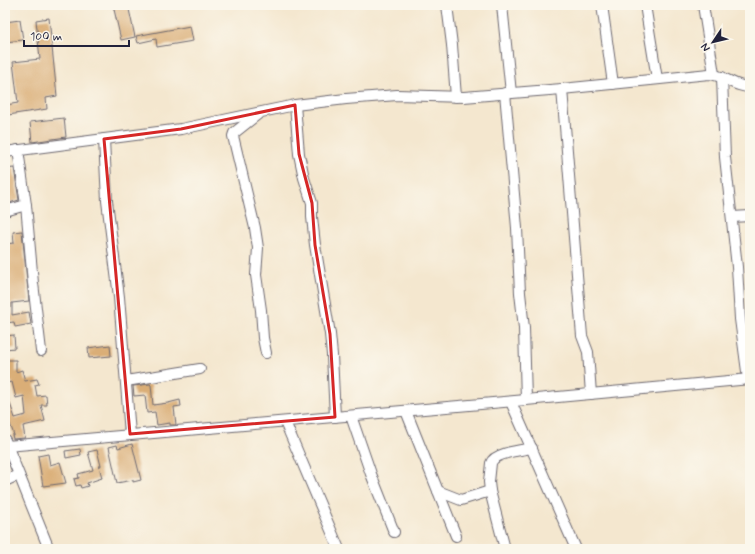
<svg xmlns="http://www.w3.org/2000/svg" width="755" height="554" viewBox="0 0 755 554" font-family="Mynerve,sans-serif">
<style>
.building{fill:#daae77}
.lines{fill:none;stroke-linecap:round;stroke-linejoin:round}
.minor-casing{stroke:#6c676f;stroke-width:12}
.minor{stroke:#fff;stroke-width:10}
.marked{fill:none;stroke:#d62828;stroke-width:3;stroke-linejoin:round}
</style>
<rect width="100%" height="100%" fill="#fbf7ec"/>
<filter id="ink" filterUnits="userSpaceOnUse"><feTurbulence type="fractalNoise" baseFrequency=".025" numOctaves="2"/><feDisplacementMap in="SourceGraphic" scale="8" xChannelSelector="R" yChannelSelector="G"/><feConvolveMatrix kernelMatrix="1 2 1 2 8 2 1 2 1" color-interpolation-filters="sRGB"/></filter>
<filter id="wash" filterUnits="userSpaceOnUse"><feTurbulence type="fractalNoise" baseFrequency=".012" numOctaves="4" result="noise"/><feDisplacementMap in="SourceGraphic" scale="16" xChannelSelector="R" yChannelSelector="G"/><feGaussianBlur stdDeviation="0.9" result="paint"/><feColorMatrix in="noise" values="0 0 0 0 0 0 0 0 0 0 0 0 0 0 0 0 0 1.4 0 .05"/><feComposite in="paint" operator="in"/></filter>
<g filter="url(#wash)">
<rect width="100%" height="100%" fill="#f4e7cf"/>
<g id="blocks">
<g class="building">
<path d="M 113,5 L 128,5 L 135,37 L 121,40 Z"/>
<path d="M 49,18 L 57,96 L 46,98 L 47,109 L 8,115 L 6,105 L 18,103 L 13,62 L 40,59 L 36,20 Z"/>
<path d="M 20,20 L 23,40 L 5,42 L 5,22 Z"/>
<path d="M 190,26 L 193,41 L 157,47 L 156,39 L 138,43 L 136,36 Z"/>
<path d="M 64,118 L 66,137 L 32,142 L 30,122 Z"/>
<path d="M 14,168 L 19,200 L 6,204 L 5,187 L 7,187 L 5,169 Z"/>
<path d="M 22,231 L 29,301 L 12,303 L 12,315 L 29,312 L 31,324 L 15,327 L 14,322 L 5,323 L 5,244 L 14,243 L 13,232 Z"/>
<path d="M 14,335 L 15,348 L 5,349 L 5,336 Z"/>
<path d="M 110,345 L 111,356 L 89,358 L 88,348 Z"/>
<path d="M 5,360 L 16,360 L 16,372 L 22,370 L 25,381 L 37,379 L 39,384 L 35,385 L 37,396 L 46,395 L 47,405 L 41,405 L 45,421 L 23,426 L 25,438 L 13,439 L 12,435 L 14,435 L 5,410 L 6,392 L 15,418 L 26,415 L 24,396 L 16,398 L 12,382 L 5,383 Z"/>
<path d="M 150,384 L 151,385 L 153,405 L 168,403 L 180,400 L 181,406 L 174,407 L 176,425 L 170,425 L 170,423 L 157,425 L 155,412 L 147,413 L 145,395 L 134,396 L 133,386 Z"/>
<path d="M 132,444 L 141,480 L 133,482 L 133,480 L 117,483 L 109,447 L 117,445 L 118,448 Z"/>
<path d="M 80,449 L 81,455 L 66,458 L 65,451 Z"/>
<path d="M 97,450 L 101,466 L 99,466 L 102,478 L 87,483 L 88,486 L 81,488 L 80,485 L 76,486 L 74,479 L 79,478 L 78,474 L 93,470 L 88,452 Z"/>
<path d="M 48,454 L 50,465 L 60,462 L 66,483 L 43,486 L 38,456 Z"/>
</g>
</g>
</g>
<g filter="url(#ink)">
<use href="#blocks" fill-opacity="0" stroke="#6c676f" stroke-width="1"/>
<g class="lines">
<g class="minor-casing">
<g id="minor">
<path d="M 447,5 L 452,45 L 456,97"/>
<path d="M 502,5 L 511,93"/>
<path d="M 602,5 L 613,84"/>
<path d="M 645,5 L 657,79"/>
<path d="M 703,5 L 714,74"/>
<path d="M 722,77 L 725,157 L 737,267 L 740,319 L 748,379"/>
<path d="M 562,89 L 581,324 L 582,336 L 588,352 L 591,394"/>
<path d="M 505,93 L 517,228 L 520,293 L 524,328 L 526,400"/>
<path d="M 295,105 L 299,154 L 304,178 L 312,203 L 312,217 L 315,245 L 330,334 L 332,355 L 335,417"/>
<path d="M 258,114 L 234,133 L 233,136 L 255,228 L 258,248 L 256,275 L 261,310 L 263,338 L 266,353"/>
<path d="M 104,139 L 107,201 L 119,297 L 130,434"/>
<path d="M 18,150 L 26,205 L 33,283 L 41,351"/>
<path d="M 5,152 L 181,129 L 295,105 L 346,99 L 397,95 L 464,97 L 562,89 L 709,74 C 725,75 733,87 750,87"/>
<path d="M 5,211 L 26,205"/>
<path d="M 732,217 L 750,216"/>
<path d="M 126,381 L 200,369"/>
<path d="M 511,402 L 576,549"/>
<path d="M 406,411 L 456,536"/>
<path d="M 351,416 L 371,474 L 394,532"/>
<path d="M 285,422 L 339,549"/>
<path d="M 5,440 L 49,549"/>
<path d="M 7,446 L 526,400 L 750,379"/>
<path d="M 5,481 L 18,475"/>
<path d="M 438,491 L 461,500 L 490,491"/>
<path d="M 505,549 L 490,491 L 489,482 L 491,463 C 494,453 521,450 532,448"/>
</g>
</g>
<use href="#minor" class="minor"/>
</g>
</g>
<path class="marked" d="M 295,105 L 299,154 L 312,203 L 315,245 L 330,334 L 335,417 L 130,434 L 104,139 L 181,129 Z"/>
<rect width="755" height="554" fill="none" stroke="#fbf7ec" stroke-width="20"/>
<g transform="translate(713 42) rotate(235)" stroke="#fbf7ec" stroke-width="3" paint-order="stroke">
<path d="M0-3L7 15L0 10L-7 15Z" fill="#22223b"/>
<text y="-6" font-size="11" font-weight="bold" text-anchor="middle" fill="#22223b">N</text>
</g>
<path d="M24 40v6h105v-6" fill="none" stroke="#22223b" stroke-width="2"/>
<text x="30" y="40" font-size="12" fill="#22223b" stroke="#fbf7ec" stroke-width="3" paint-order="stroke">100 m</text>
</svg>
